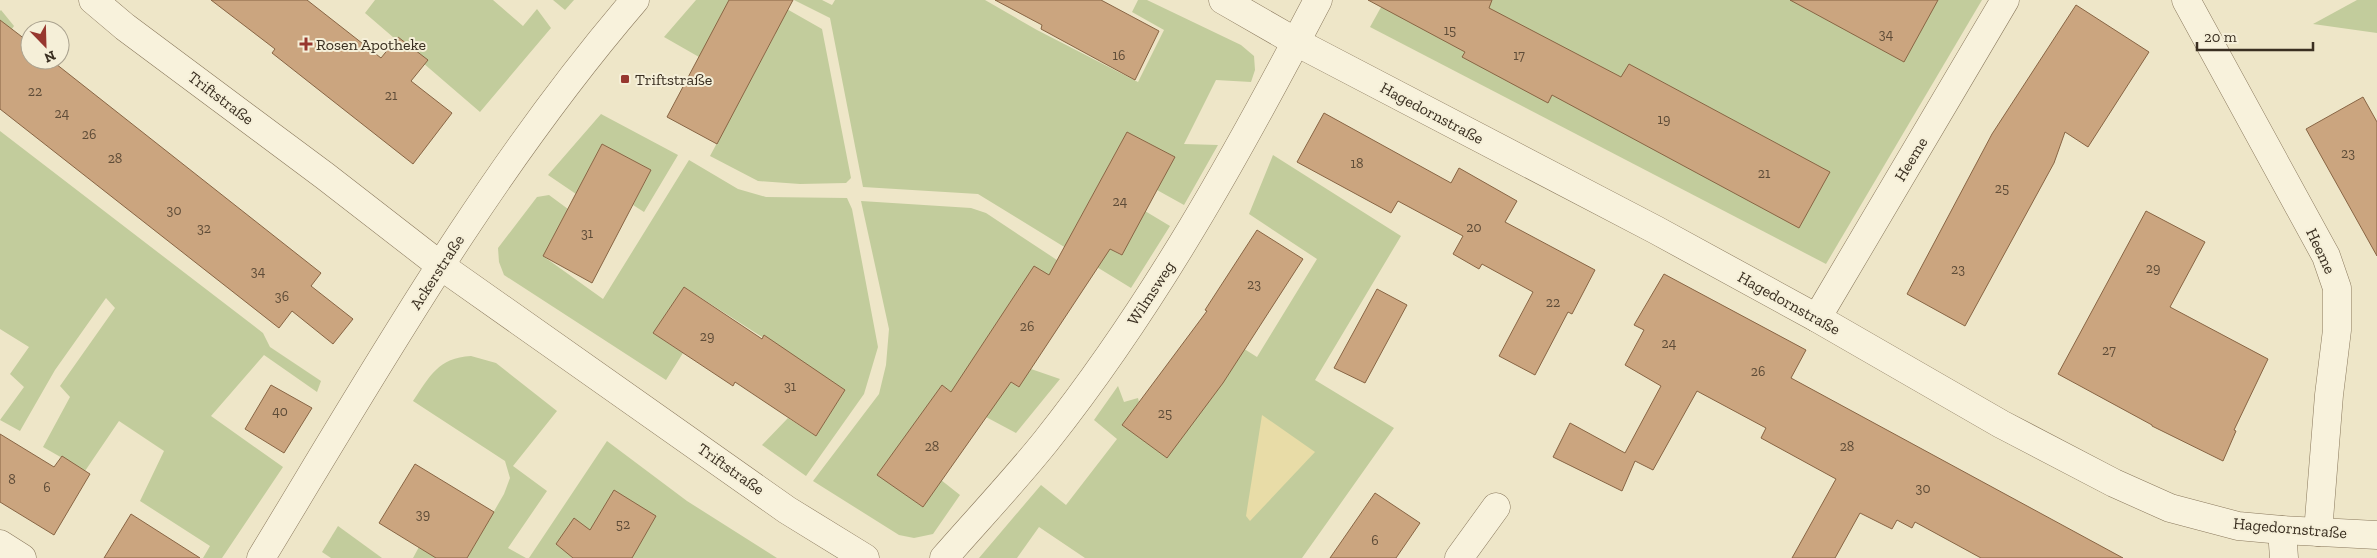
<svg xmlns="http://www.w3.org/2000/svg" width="2377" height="558" viewBox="0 0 2377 558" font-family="'Zilla Slab',serif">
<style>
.green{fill:#c2cc9c}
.sand{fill:#e8dca7}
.building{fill:#cba57f;stroke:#886544}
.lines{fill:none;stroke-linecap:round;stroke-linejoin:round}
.minor-casing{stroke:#8a795d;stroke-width:29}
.minor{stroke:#f8f2dc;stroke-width:28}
.poi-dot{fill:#97372f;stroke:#f5efd8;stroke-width:2}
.labels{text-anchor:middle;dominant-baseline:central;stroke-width:4;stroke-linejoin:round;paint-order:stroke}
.number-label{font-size:14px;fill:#5e4c38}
.poi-label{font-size:16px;fill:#3a2f21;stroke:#f5efd8;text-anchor:start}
.street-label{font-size:16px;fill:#3a2f21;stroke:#f5efd8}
</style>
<rect width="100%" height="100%" fill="#eee6c8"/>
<g class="green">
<path d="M 375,0 L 493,0 L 523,26 L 537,9 L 551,28 L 480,112 L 365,13 Z"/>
<path d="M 553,0 L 574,0 L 565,10 Z"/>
<path d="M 696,0 L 771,0 L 822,29 L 851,178 L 846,183 L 800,184 L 758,181 L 710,156 L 776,33 L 699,57 L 664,37 Z"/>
<path d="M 794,0 L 822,0 L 832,5 L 835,0 L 985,0 L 1037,30 L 1138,82 L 1164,30 L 1132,12 L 1138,0 L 1147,0 L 1241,45 L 1254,56 L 1255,70 L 1251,82 L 1216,80 L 1184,144 L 1218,145 L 1184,205 L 1157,190 L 1174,157 L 1127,132 L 1074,229 L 1121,255 L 1145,211 L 1170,226 L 1131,288 L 978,194 L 863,187 L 830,18 Z"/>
<path d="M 1385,0 L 1982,0 L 1826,264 L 1370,27 Z"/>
<path d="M 2357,0 L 2377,0 L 2377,33 L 2313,24 Z"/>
<path d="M 1,10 L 14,26 L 0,47 L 0,11 Z"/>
<path d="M 601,114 L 678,155 L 644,212 L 633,205 L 651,170 L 602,144 L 576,194 L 548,175 Z"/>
<path d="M 0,131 L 263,333 L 270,347 L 321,381 L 317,392 L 264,355 L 211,416 L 283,467 L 222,558 L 203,558 L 210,546 L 140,501 L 164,451 L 119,421 L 85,471 L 43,447 L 70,397 L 60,386 L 115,308 L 106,298 L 55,370 L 20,431 L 0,420 L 24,387 L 10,374 L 29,347 L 0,329 Z"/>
<path d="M 1273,155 L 1401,236 L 1315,380 L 1394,428 L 1302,558 L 1085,558 L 1039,527 L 1017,558 L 979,558 L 1041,485 L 1066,505 L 1117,439 L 1094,420 L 1118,386 L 1124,402 L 1138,398 L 1139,402 L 1123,425 L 1167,458 L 1203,323 L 1257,357 L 1317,259 L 1249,214 Z"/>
<path d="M 689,160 L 738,189 L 766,197 L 847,198 L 852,209 L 878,347 L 864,394 L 806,476 L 762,445 L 788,418 L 816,436 L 845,390 L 684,287 L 653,333 L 683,353 L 666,380 L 504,275 L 499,262 L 498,248 L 537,197 L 549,195 L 568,209 L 543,256 L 603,299 Z"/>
<path d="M 861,201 L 971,208 L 986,213 L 1066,266 L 1051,277 L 1034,266 L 974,357 L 1018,387 L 1031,369 L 1060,379 L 1016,433 L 986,417 L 942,385 L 878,475 L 923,507 L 941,480 L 960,495 L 933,534 L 914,538 L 899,535 L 813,481 L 879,394 L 886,365 L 889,329 Z"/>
<path d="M 471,356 L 496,363 L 557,411 L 513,466 L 547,491 L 508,548 L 526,558 L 467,558 L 504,494 L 510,478 L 505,461 L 413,401 C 430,376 438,358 471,356 Z"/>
<path d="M 607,441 L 687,501 L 777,558 L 529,558 Z"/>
<path d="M 338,526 L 382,558 L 331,558 L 322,552 Z"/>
<path d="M 420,545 L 442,558 L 413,558 Z"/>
</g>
<path class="sand" d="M 1262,415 L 1315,452 L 1250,521 L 1246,516 Z"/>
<g class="building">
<path d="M 211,0 L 307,0 L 381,58 L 398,37 L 428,60 L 411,81 L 452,113 L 413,164 L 272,53 L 275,49 Z"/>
<path d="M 729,0 L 793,0 L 717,144 L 667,117 Z"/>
<path d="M 995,0 L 1101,0 L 1159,31 L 1135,80 L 1041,29 L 1042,25 Z"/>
<path d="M 1368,0 L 1492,0 L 1489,8 L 1621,77 L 1629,64 L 1830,172 L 1799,228 L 1552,95 L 1548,103 L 1462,57 L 1465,52 Z"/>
<path d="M 1790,0 L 1938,0 L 1904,62 Z"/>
<path d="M 2076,5 L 2149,52 L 2088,147 L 2065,132 L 2054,163 L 1965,326 L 1907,294 L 1992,134 Z"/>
<path d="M 0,20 L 30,43 L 30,60 L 51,60 L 321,273 L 311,286 L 353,319 L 333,344 L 292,311 L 279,328 L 0,109 Z"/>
<path d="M 2363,97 L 2377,122 L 2377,256 L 2306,129 Z"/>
<path d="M 1324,113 L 1451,183 L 1459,168 L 1517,201 L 1505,222 L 1595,270 L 1572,314 L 1568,312 L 1535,375 L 1499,356 L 1533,292 L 1482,264 L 1479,269 L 1453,254 L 1463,236 L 1398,201 L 1391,213 L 1297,162 Z"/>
<path d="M 1127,132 L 1175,157 L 1157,190 L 1122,255 L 1110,249 L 1019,387 L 1011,382 L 923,507 L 877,475 L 942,385 L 951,392 L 1034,266 L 1049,275 Z"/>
<path d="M 602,144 L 651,170 L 592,283 L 543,256 Z"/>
<path d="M 2146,211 L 2205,242 L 2170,307 L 2268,359 L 2234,430 L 2236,431 L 2223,461 L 2152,426 L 2152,425 L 2058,374 Z"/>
<path d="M 1257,230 L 1303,259 L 1223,383 L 1167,458 L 1122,425 L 1207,311 L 1205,310 Z"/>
<path d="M 1664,274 L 1806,350 L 1791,378 L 2123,558 L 1981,558 L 1915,522 L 1912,528 L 1897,520 L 1892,529 L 1860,513 L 1835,558 L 1792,558 L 1836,479 L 1761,438 L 1766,428 L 1697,391 L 1653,470 L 1635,461 L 1622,491 L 1553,457 L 1570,423 L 1625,453 L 1661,386 L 1625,365 L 1644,330 L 1634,325 Z"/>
<path d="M 684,287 L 762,339 L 764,335 L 845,390 L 816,436 L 735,382 L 733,386 L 653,333 Z"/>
<path d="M 1377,289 L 1407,305 L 1365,383 L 1334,368 Z"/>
<path d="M 271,385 L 312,408 L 284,453 L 245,429 Z"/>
<path d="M 0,434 L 54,467 L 62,456 L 90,474 L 54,535 L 0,502 Z"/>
<path d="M 415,464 L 494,512 L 467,558 L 436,558 L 379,523 Z"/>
<path d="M 614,490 L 656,516 L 632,558 L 573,558 L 556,544 L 574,518 L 590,530 Z"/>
<path d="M 1375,493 L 1420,523 L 1396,558 L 1330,558 Z"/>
<path d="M 131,514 L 200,558 L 104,558 Z"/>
</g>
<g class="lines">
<g class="minor-casing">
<g id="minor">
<path d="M 93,0 L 125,27 L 325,176 L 441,266 L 787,510 L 865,558"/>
<path d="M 1223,0 L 1296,42 L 1656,230 L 1817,318 L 2001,424 L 2114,483 L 2170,508 L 2238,526 L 2282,530 L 2377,535"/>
<path d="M 2186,0 L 2326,256 L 2337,288 L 2337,330 L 2329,395 L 2318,532"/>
<path d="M 1817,318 L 2005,0"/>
<path d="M 2282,530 L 2284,558"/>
<path d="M 0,544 L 22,558"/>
<path d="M 261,558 C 377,367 489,170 635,0"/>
<path d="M 944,558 C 978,519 1014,481 1046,441 C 1154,305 1238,153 1318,0"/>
<path d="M 1459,558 L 1496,507"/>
</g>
</g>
<use href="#minor" class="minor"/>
</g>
<g class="poi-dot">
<path d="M303.5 36.5h5v5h5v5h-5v5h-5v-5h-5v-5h5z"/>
<rect x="620" y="74" width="10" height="10" rx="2.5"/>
</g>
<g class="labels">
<g class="number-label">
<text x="1450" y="30">15</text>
<text x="1886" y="34">34</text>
<text x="1119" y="55">16</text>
<text x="1519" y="55">17</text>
<text x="35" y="91">22</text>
<text x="391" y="95">21</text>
<text x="62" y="113">24</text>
<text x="1664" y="119">19</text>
<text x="89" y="134">26</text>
<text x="2348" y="153">23</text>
<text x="115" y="158">28</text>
<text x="1357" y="163">18</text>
<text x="1764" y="173">21</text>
<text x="2002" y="188">25</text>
<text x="1120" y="201">24</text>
<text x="174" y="210">30</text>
<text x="1474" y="227">20</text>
<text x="204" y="228">32</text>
<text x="587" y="233">31</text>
<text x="2153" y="268">29</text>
<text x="1958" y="269">23</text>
<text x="258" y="271">34</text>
<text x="1254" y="284">23</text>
<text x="282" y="296">36</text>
<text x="1553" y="302">22</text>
<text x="1027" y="326">26</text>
<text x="707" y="336">29</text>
<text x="1669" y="343">24</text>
<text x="2109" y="350">27</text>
<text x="1758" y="371">26</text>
<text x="790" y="386">31</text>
<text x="280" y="411">40</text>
<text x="1165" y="413">25</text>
<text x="932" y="446">28</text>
<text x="1847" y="446">28</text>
<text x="12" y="479">8</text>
<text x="47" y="487">6</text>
<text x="1923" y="488">30</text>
<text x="423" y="514">39</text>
<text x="623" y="524">52</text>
<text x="1375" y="540">6</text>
</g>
<g class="poi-label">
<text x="316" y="44">Rosen Apotheke</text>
<text x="635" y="79">Triftstraße</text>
</g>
<g class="street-label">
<text transform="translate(221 98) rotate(37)">Triftstraße</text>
<text transform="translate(1432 113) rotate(28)">Hagedornstraße</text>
<text transform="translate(1911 159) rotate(-59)">Heeme</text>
<text transform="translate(2321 251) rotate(65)">Heeme</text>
<text transform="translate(437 272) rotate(-57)">Ackerstraße</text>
<text transform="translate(1151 293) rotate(-57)">Wilmsweg</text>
<text transform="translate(1789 303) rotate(29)">Hagedornstraße</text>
<text transform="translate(731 469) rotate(35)">Triftstraße</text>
<text transform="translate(2290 528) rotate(5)">Hagedornstraße</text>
</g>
</g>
<g transform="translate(45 45) rotate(157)"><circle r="24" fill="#f5efd8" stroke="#aaa28f"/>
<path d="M0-4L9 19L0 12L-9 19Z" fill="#97372f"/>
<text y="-8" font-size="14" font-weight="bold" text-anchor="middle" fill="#3a2f21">N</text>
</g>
<path d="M2197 42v8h116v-8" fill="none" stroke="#3a2f21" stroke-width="2.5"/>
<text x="2204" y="42" font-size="15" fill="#3a2f21" stroke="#f5efd8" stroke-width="4" paint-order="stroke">20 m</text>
</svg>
